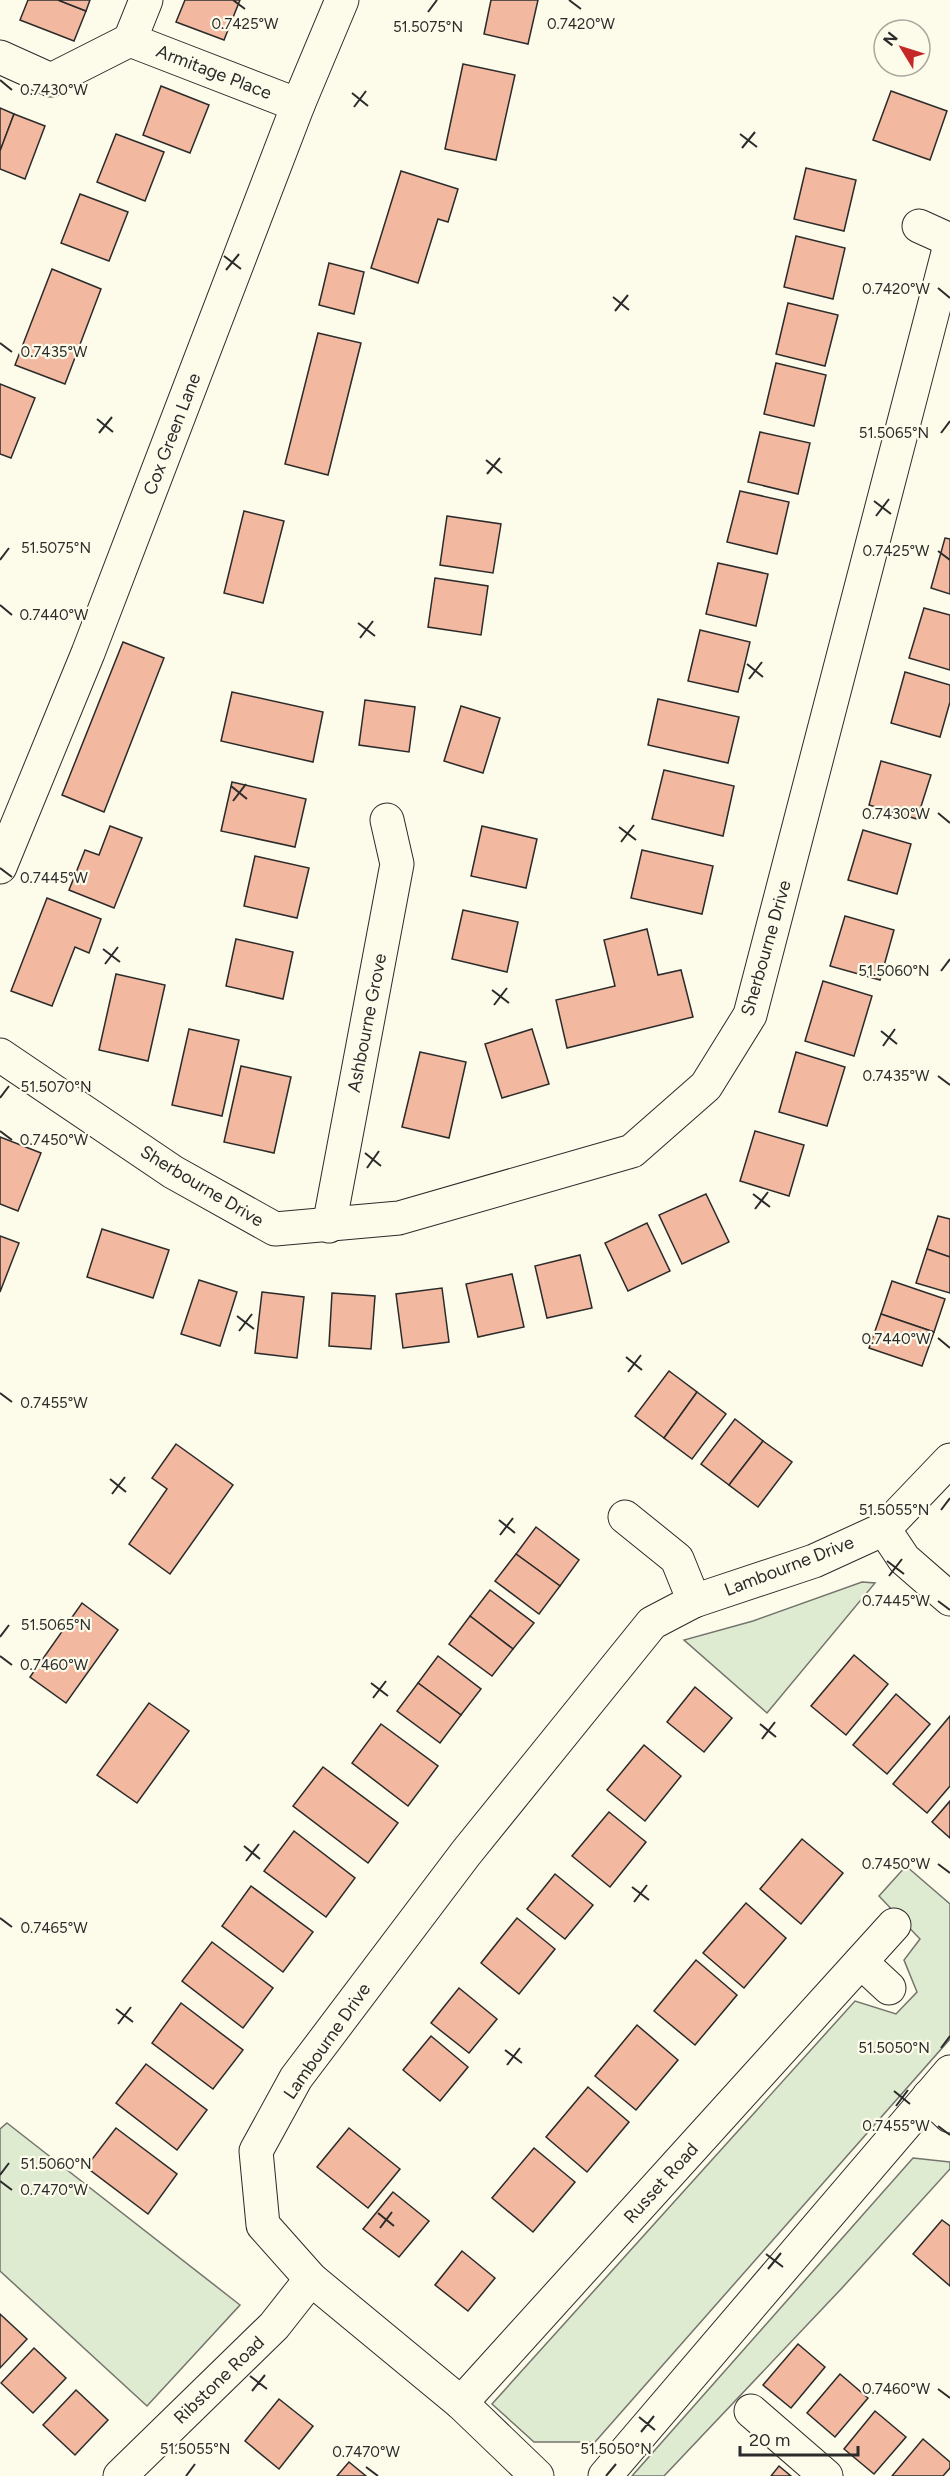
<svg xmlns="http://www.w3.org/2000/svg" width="950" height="2476" viewBox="0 0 950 2476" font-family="Figtree,sans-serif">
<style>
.green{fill:#deebd1;stroke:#74746e;stroke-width:1.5}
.building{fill:#f2b8a0;stroke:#2b2b2b;stroke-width:1.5}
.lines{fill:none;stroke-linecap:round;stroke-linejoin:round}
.minor-casing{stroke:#2b2b2b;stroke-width:35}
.minor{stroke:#fdfbea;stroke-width:33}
.ticks{fill:none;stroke:#2b2b2b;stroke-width:2}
.labels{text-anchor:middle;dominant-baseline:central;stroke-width:4.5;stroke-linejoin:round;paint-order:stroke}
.street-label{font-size:18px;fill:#2b2b2b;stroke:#fdfbea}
.ticks-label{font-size:15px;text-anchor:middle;fill:#2b2b2b;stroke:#fdfbea;stroke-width:4.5;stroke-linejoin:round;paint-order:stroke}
</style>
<rect width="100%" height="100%" fill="#fdfbea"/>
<g class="green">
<path d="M 862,1582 L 875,1583 L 767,1713 L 684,1640 L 753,1621 Z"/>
<path d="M 906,1866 L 950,1904 L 950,2039 L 595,2442 L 534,2442 L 492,2404 L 855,2001 L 896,2014 L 917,1992 L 904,1960 L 920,1939 L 879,1896 Z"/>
<path d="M 7,2123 L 240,2305 L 147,2406 L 0,2271 L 0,2129 Z"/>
<path d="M 913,2158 L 950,2162 L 950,2169 L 842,2288 L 664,2476 L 632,2476 Z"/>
</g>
<g class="building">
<path d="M 28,0 L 58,0 L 86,11 L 74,41 L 20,20 Z"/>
<path d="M 58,0 L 90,0 L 86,11 Z"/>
<path d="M 185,0 L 240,0 L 224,40 L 176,22 Z"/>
<path d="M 491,0 L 538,0 L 528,44 L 484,34 Z"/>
<path d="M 463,64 L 515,75 L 496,160 L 445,149 Z"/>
<path d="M 161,86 L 209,105 L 190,153 L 143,135 Z"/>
<path d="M 891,91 L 947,111 L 930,160 L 873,140 Z"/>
<path d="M 0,108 L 14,114 L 0,151 Z"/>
<path d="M 14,114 L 45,126 L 25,179 L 0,169 L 0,151 Z"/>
<path d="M 116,134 L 164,152 L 145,201 L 97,182 Z"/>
<path d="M 806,168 L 856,180 L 844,231 L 794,219 Z"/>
<path d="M 401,171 L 458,189 L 448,222 L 438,219 L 418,283 L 371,268 Z"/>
<path d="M 80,194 L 128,212 L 109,261 L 61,243 Z"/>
<path d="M 796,236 L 845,248 L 833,299 L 784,287 Z"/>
<path d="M 329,263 L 364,272 L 354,314 L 319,305 Z"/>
<path d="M 52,269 L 101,289 L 65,384 L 15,365 Z"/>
<path d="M 788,303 L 838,315 L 825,366 L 776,354 Z"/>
<path d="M 318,333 L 361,343 L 328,475 L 285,464 Z"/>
<path d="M 776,363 L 826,375 L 814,426 L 764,414 Z"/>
<path d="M 0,384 L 35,398 L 11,458 L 0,454 Z"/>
<path d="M 760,432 L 810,443 L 798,494 L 748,482 Z"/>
<path d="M 740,491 L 789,502 L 777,554 L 727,542 Z"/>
<path d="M 244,511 L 284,521 L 263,603 L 224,593 Z"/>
<path d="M 447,516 L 501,524 L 493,573 L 440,565 Z"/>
<path d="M 945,538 L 950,539 L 950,594 L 931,588 Z"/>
<path d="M 718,563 L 768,574 L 756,626 L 706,614 Z"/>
<path d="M 435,578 L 488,586 L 481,635 L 428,627 Z"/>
<path d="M 924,608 L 950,615 L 950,670 L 909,658 Z"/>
<path d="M 700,630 L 750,642 L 738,692 L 688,681 Z"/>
<path d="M 123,642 L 164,658 L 104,812 L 62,795 Z"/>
<path d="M 905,672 L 950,685 L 950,702 L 940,737 L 891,723 Z"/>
<path d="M 232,692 L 323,712 L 313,762 L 221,741 Z"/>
<path d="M 658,699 L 739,717 L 728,763 L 648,745 Z"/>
<path d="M 365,700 L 415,707 L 409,752 L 359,745 Z"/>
<path d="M 461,706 L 500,718 L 483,773 L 444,761 Z"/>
<path d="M 881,761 L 931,775 L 917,819 L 869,805 Z"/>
<path d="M 664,770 L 734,786 L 723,836 L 652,819 Z"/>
<path d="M 232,782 L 306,799 L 295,847 L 221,831 Z"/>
<path d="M 110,826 L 142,838 L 114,908 L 69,890 L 85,850 L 99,855 Z"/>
<path d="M 482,826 L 537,839 L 526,888 L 471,876 Z"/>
<path d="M 863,830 L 911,844 L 897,894 L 848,880 Z"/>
<path d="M 642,850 L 713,866 L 702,914 L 631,898 Z"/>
<path d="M 255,856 L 309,868 L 297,918 L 244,906 Z"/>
<path d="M 47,898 L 101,919 L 89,953 L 75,947 L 52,1006 L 11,991 Z"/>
<path d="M 463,910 L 518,922 L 507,972 L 452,959 Z"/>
<path d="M 845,916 L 894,930 L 880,980 L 830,966 Z"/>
<path d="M 647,929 L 658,975 L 681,970 L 693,1017 L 567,1048 L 556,1000 L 615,986 L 604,940 Z"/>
<path d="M 236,939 L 293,952 L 283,999 L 226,986 Z"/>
<path d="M 116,974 L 165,985 L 148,1061 L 99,1050 Z"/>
<path d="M 823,981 L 872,996 L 854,1056 L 805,1041 Z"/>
<path d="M 189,1029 L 239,1040 L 222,1116 L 172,1105 Z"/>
<path d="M 532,1029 L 549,1084 L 502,1098 L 485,1044 Z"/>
<path d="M 420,1052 L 466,1062 L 449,1138 L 402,1127 Z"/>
<path d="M 796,1052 L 845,1067 L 827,1126 L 779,1112 Z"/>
<path d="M 241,1066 L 291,1077 L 274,1153 L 224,1142 Z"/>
<path d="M 755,1131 L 804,1145 L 789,1196 L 740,1181 Z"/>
<path d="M 0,1137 L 41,1153 L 18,1211 L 0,1204 Z"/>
<path d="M 706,1194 L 729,1242 L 682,1264 L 659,1215 Z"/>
<path d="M 938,1216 L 950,1219 L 950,1257 L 927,1249 Z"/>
<path d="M 647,1223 L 670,1271 L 628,1291 L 605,1243 Z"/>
<path d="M 102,1229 L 169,1250 L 153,1298 L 87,1277 Z"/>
<path d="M 0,1236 L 19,1243 L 0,1292 Z"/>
<path d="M 927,1249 L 950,1257 L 950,1293 L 916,1283 Z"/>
<path d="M 580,1255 L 592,1308 L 547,1318 L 535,1266 Z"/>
<path d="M 512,1274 L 524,1327 L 478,1337 L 466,1284 Z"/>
<path d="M 199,1280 L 237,1292 L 220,1346 L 181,1334 Z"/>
<path d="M 892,1281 L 945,1299 L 934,1332 L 881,1314 Z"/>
<path d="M 442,1288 L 449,1342 L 403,1348 L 396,1294 Z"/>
<path d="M 262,1292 L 304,1297 L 297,1358 L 255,1353 Z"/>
<path d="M 332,1293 L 375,1296 L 371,1349 L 329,1346 Z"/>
<path d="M 881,1314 L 934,1332 L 922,1366 L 869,1348 Z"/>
<path d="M 669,1371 L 697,1392 L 664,1438 L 635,1416 Z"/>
<path d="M 697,1392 L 726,1414 L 692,1459 L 664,1438 Z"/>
<path d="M 735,1419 L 763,1441 L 729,1485 L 701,1464 Z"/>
<path d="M 763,1441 L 792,1462 L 758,1507 L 729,1485 Z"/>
<path d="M 176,1444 L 233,1485 L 170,1574 L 129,1544 L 167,1489 L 152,1478 Z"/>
<path d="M 536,1527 L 579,1560 L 560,1586 L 516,1554 Z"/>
<path d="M 516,1554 L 560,1586 L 539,1614 L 495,1581 Z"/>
<path d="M 490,1590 L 534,1623 L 513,1649 L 470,1616 Z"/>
<path d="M 82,1603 L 118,1630 L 66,1703 L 30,1677 Z"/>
<path d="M 470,1616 L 513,1649 L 492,1676 L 449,1644 Z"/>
<path d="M 854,1655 L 888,1684 L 846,1735 L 811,1706 Z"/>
<path d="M 438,1656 L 481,1689 L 461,1715 L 418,1683 Z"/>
<path d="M 418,1683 L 461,1715 L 440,1743 L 397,1711 Z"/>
<path d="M 695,1687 L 732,1718 L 704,1752 L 667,1722 Z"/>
<path d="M 896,1694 L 930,1724 L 887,1774 L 853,1745 Z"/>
<path d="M 149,1703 L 189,1731 L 137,1803 L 97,1775 Z"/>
<path d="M 950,1716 L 950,1786 L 927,1813 L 893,1784 Z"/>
<path d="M 381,1724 L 438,1766 L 408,1806 L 352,1763 Z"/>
<path d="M 644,1745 L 681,1776 L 645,1821 L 607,1790 Z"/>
<path d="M 323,1767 L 398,1823 L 368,1863 L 293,1806 Z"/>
<path d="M 950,1801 L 950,1838 L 932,1822 Z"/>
<path d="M 609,1812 L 646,1842 L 610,1887 L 572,1856 Z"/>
<path d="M 294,1831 L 355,1878 L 326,1917 L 264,1871 Z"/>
<path d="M 802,1839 L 843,1873 L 801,1924 L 760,1889 Z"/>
<path d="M 555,1874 L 593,1905 L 565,1939 L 527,1909 Z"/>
<path d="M 251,1886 L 313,1932 L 283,1972 L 222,1926 Z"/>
<path d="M 746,1903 L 786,1938 L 744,1988 L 703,1953 Z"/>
<path d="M 517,1918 L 555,1949 L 519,1994 L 481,1963 Z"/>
<path d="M 212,1942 L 273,1988 L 243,2028 L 182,1981 Z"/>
<path d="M 696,1960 L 737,1995 L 695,2045 L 654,2011 Z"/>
<path d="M 459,1988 L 497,2019 L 469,2053 L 431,2023 Z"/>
<path d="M 181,2003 L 243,2050 L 213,2089 L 152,2043 Z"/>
<path d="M 637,2025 L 678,2060 L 636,2110 L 595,2076 Z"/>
<path d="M 431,2036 L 468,2067 L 440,2101 L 403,2070 Z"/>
<path d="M 146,2064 L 207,2110 L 177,2150 L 116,2103 Z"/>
<path d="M 588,2087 L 629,2122 L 587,2172 L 546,2137 Z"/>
<path d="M 116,2128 L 177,2174 L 148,2214 L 86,2167 Z"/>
<path d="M 349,2128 L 400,2169 L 368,2208 L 317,2167 Z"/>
<path d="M 534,2148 L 575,2182 L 533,2232 L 492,2198 Z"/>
<path d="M 393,2192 L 429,2221 L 399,2257 L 363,2229 Z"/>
<path d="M 942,2220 L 950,2226 L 950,2286 L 913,2254 Z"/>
<path d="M 462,2251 L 495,2278 L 468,2311 L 435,2285 Z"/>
<path d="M 0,2314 L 27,2339 L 0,2368 Z"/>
<path d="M 798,2344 L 825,2367 L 791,2408 L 763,2385 Z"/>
<path d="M 34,2348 L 66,2378 L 33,2413 L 1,2383 Z"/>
<path d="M 840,2374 L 868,2398 L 835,2437 L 807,2413 Z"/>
<path d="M 76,2390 L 108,2420 L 75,2455 L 43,2425 Z"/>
<path d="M 279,2399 L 313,2426 L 279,2469 L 245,2441 Z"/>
<path d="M 875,2411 L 906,2437 L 874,2474 L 844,2449 Z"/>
<path d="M 923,2439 L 950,2462 L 950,2468 L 943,2476 L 892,2476 Z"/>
<path d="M 349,2462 L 366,2476 L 337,2476 Z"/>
<path d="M 779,2466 L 791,2476 L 771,2476 Z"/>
</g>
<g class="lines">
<g class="minor-casing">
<g id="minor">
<path d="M 130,40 L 146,0"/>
<path d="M 0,57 L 51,80 L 130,40 L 298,105"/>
<path d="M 919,226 L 950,240"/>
<path d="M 0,867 L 88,653 L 298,105 L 342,0"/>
<path d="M 0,1055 L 173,1172 L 275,1229 L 399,1218 L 632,1151 L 706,1086 L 750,1015 L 950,245"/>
<path d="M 329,1226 L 397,864 L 387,820"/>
<path d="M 625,1517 L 677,1559 L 694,1601"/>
<path d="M 884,1529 L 904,1559 L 950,1599"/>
<path d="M 861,1962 L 889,1988"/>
<path d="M 929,2096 L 950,2116"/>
<path d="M 461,2403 L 894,1925"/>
<path d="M 751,2411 L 826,2476"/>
<path d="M 120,2476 L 274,2326 L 311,2279"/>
<path d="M 537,2476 L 461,2403 L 311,2279 L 263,2225 L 256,2151 L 296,2078 L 466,1853 L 652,1623 L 694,1601 L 814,1561 L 884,1529 L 950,1460"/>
<path d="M 605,2476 L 950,2072"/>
</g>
</g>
<use href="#minor" class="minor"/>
</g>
<path class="ticks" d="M 233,0 L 245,9M 569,0 L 581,9M 428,12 L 437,0M 0,80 L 12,90M 352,93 L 368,106M 354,107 L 366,91M 740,134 L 757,147M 742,148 L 755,132M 224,256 L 241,269M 226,270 L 239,254M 938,288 L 950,298M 613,297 L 629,310M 615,311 L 628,295M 0,343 L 12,352M 97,419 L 113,432M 99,433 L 112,417M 941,433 L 950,421M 486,460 L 502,473M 487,474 L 500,458M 874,501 L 891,514M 876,516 L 889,499M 938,551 L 950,560M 0,560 L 9,548M 0,605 L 12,615M 358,623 L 375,636M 360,638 L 373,621M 747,664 L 763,677M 749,679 L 762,662M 231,786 L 247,799M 233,801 L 246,784M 938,813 L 950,823M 619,827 L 636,840M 621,842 L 634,825M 0,868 L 12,877M 103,949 L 120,962M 105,964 L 118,947M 941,971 L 950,959M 492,990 L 509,1003M 494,1005 L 507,988M 881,1031 L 897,1044M 883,1046 L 895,1029M 938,1076 L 950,1085M 0,1098 L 9,1086M 0,1131 L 12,1140M 365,1153 L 381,1166M 367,1168 L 379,1151M 753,1194 L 770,1207M 755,1209 L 768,1192M 237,1316 L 254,1329M 239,1331 L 252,1314M 938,1338 L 950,1348M 626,1357 L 642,1370M 628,1372 L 641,1355M 0,1393 L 12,1402M 110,1479 L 126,1492M 112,1494 L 125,1477M 941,1510 L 950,1498M 499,1520 L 515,1533M 500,1535 L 513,1518M 887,1561 L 904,1574M 889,1576 L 902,1559M 938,1601 L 950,1610M 0,1637 L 9,1625M 0,1656 L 12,1665M 371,1683 L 388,1696M 373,1698 L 386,1681M 760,1724 L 776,1737M 762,1739 L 775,1722M 244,1846 L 260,1859M 246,1861 L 259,1844M 938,1864 L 950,1873M 632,1887 L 649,1900M 634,1902 L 647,1885M 0,1918 L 12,1927M 116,2009 L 133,2022M 118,2024 L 131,2007M 941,2048 L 950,2036M 505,2050 L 522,2063M 507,2065 L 520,2048M 894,2091 L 910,2104M 896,2106 L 908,2090M 938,2126 L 950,2135M 0,2175 L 9,2163M 0,2181 L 12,2190M 378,2213 L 394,2226M 380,2228 L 392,2212M 766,2254 L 783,2267M 768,2269 L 781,2253M 250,2376 L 267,2389M 938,2389 L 950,2398M 252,2391 L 265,2375M 639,2417 L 655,2430M 641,2432 L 654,2416M 366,2467 L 378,2476M 186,2476 L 195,2464M 606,2476 L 616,2464"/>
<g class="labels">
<g class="street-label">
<text transform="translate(214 72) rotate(21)">Armitage Place</text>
<text transform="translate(172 434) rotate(-69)">Cox Green Lane</text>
<text transform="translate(766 948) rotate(-74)">Sherbourne Drive</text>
<text transform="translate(367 1023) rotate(-79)">Ashbourne Grove</text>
<text transform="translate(202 1186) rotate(31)">Sherbourne Drive</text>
<text transform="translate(789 1566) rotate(-21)">Lambourne Drive</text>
<text transform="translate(327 2041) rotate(-55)">Lambourne Drive</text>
<text transform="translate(661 2183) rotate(-48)">Russet Road</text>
<text transform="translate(219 2380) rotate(-44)">Ribstone Road</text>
</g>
</g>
<g class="ticks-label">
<text x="245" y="29">0.7425°W</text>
<text x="581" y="29">0.7420°W</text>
<text x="428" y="32">51.5075°N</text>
<text x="54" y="95">0.7430°W</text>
<text x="896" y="294">0.7420°W</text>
<text x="54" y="357">0.7435°W</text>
<text x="894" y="438">51.5065°N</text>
<text x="56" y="553">51.5075°N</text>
<text x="896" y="556">0.7425°W</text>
<text x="54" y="620">0.7440°W</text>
<text x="896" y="819">0.7430°W</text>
<text x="54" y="883">0.7445°W</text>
<text x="894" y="976">51.5060°N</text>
<text x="896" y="1081">0.7435°W</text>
<text x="56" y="1092">51.5070°N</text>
<text x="54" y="1145">0.7450°W</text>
<text x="896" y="1344">0.7440°W</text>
<text x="54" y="1408">0.7455°W</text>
<text x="894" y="1515">51.5055°N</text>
<text x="896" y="1606">0.7445°W</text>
<text x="56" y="1630">51.5065°N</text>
<text x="54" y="1670">0.7460°W</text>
<text x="896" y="1869">0.7450°W</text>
<text x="54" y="1933">0.7465°W</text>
<text x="894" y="2053">51.5050°N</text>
<text x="896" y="2131">0.7455°W</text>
<text x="56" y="2169">51.5060°N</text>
<text x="54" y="2195">0.7470°W</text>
<text x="896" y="2394">0.7460°W</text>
<text x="195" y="2454">51.5055°N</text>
<text x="616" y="2454">51.5050°N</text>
<text x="366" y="2457">0.7470°W</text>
</g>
<g transform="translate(902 48) rotate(308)"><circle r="28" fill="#fdfbea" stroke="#a9a89e" stroke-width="1.5"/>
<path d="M0-4.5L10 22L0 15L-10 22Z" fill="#c62828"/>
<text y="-9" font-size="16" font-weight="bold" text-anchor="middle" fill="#2b2b2b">N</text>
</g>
<path d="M740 2446v9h118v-9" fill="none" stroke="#2b2b2b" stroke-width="3"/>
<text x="749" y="2446" font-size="18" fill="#2b2b2b" stroke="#fdfbea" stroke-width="4.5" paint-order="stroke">20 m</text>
</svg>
